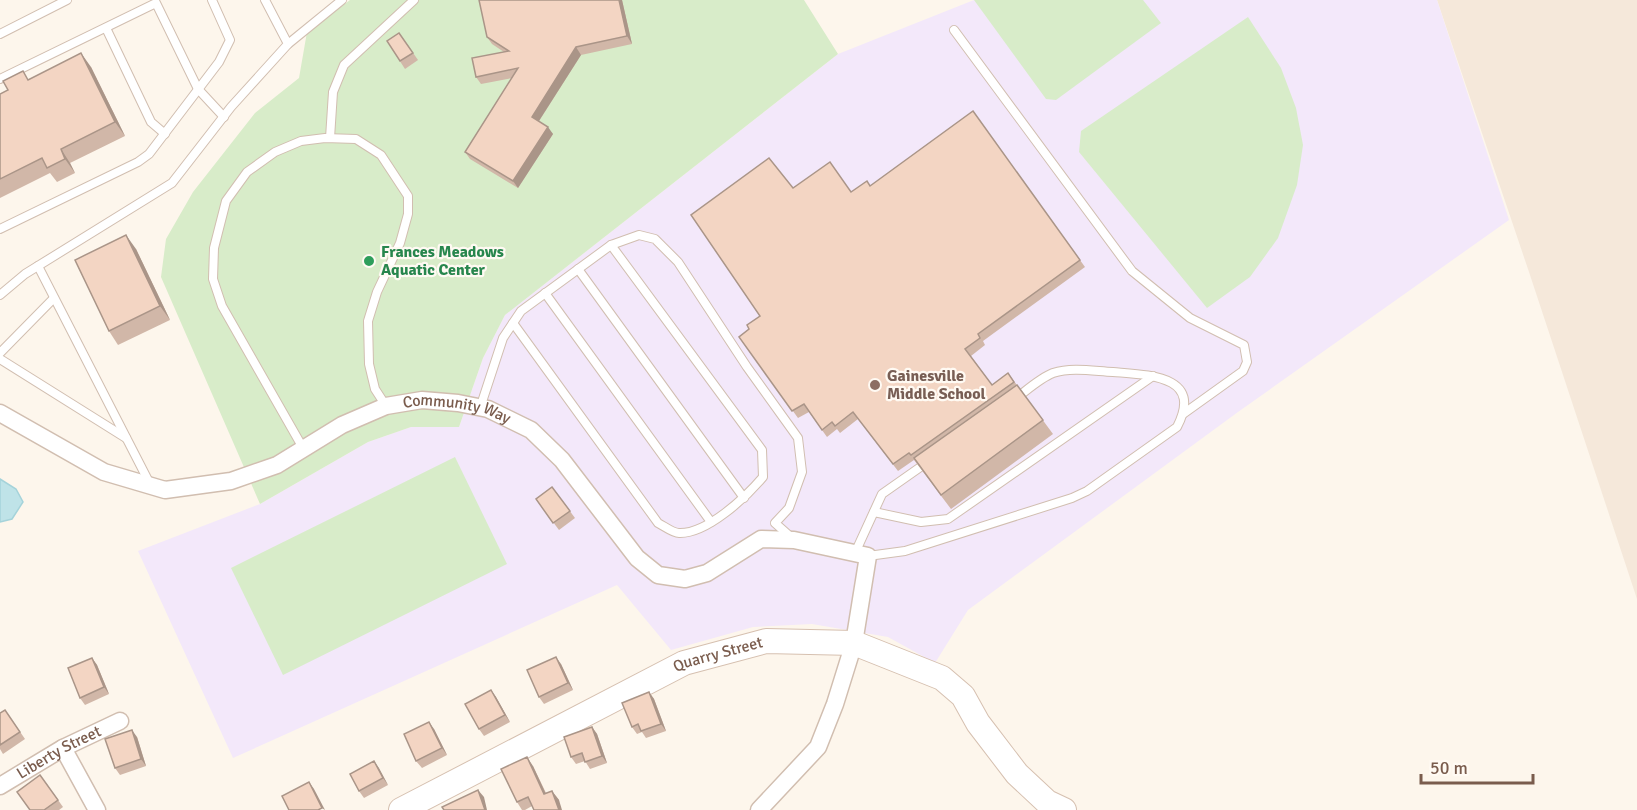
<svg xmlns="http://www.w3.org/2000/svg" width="1637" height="810" viewBox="0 0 1637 810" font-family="Signika,sans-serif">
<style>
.residential{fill:#f5e8da}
.education{fill:#f3e8fa}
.green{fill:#d8ecc9}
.water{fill:#bfe3e8;stroke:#a5d3da;stroke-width:1.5}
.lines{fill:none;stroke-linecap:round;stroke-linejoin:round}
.lane-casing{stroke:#d1beb0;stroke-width:10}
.street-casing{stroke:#d1beb0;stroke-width:19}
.secondary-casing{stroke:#d6c0b0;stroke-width:26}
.lane{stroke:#fff;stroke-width:8}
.street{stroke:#fff;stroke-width:16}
.secondary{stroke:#fff;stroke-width:24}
.wall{fill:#d1b7a8}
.shaded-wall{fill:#aa9588}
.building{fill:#f3d5c3;stroke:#aa9588;stroke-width:1.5}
.leisure-dot{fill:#2e9e5b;stroke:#fffaf3;stroke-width:2}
.education-dot{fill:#8d6e63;stroke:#fffaf3;stroke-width:2}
.labels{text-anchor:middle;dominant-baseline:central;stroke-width:4.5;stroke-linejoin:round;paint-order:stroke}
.leisure-label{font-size:16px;font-weight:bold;fill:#27864d;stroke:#fffaf3;text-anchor:start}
.education-label{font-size:16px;font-weight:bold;fill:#785e54;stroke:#fffaf3;text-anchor:start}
.street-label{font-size:16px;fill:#7a5c4d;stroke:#fffaf3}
</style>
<rect width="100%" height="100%" fill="#fdf6ec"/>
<path class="residential" d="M 1437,0 L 1637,0 L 1637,599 L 1529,272 Z"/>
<path class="education" d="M 974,0 L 1437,0 L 1509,220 L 1238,412 L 968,610 L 935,663 L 888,637 L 812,624 L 753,627 L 671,650 L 617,585 L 233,758 L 138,551 L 260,504 L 368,442 L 411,427 L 459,427 L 483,358 L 505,315 L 838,54 Z"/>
<g class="green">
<path d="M 350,0 L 804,0 L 838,54 L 505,315 L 483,358 L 459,427 L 411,427 L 368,442 L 260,504 L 161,277 L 166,239 L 193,192 L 255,113 L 299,78 L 307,32 Z"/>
<path d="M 974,0 L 1143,0 L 1161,23 L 1056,100 L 1046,99 Z"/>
<path d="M 1248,17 L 1281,68 L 1296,108 L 1303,145 L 1297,185 L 1278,238 L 1250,277 L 1207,308 L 1079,152 L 1081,131 Z"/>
<path d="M 455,457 L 507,564 L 283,675 L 231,568 Z"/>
</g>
<path class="water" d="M 0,479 L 16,489 L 23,502 L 12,519 L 0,522 Z"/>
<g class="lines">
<g class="lane-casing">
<g id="lane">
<path d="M 106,28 L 151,122 L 165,134"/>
<path d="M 954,30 L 1132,271 L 1190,318 L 1244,345 L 1247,362 L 1243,371 L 1183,414"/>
<path d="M 0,34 L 67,0"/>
<path d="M 288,44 L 342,0"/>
<path d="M 0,79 L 156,3 L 198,89 L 224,117"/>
<path d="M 330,138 L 333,92 L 344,65 L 414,0"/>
<path d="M 0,229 L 138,162 L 149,154 L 219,62 L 230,40 L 212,0"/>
<path d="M 38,266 L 150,484"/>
<path d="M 578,269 L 744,498"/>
<path d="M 545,293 L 711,522"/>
<path d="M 0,295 L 25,274 L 172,183 L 231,107 L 288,44 L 265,0"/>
<path d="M 513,323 L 658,523 C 664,526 673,533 679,533 C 707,534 746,497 763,477 L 762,450 L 611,245"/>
<path d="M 0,353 L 54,298"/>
<path d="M 0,359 L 126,438"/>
<path d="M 480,408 L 503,338 L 521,311 L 611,245 L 639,235 L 655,239 L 678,262 L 747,367 L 798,438 L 802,472 L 789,508 L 775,523 L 793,539"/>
<path d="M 303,448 L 222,306 L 213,279 L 214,248 L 226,201 L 247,172 L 275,152 L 301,141 L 325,138 L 356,139 L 381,155 L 408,196 L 408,214 L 400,243 L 377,292 L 368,321 L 369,364 L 375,389 L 386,406"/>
<path d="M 874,512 L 921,522 L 948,519 L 1153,376"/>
<path d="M 855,553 L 882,494 L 929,461"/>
<path d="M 868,556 L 905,551 L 1072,498 L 1087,491 L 1177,427 C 1204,375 1148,375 1113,372 C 1093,371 1072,367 1053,373 C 1040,378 1026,391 1015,399"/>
</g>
</g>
<g class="street-casing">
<g id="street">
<path id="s1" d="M 0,413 L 104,472 L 165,490 L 231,481 L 277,465 L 342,425 L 386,406 L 422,400 L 458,403 L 488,409 L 531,430 L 562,460 L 637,558 L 658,575 L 685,579 L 707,573 L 761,539 L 794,540 L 868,556 L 854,643 L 835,704 L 818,747 L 759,810"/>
<path d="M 63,748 L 97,810"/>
<path id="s2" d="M 0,786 L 63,748 L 120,721"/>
</g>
</g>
<g class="secondary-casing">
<g id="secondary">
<path id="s3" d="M 401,810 L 684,663 L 766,641 L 854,643 L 942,678 L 963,696 L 978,723 L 1017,774 L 1047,802 L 1064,810"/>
</g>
</g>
<use href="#lane" class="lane"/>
<use href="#street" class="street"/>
<use href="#secondary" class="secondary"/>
</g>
<g class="wall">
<path d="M 622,0 L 632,44 L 581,55 L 539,121 L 553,134 L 518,188 L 470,159 L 465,152 L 512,78 L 481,84 L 476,77 L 504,52 L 492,44 L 487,37 Z"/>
<path d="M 399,33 L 418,60 L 405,69 L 387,41 Z"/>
<path d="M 91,67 L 125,136 L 70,163 L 75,173 L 57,182 L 50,173 L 0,198 L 0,94 L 29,79 Z"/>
<path d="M 973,111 L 1085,267 L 983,341 L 985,345 L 971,356 L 992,385 L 1008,373 L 1053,434 L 951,509 L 914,460 L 898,471 L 858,419 L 840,433 L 837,429 L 827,437 L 809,412 L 798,418 L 739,337 L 749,329 L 760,316 L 793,188 L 851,192 L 870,186 Z"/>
<path d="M 136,249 L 170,320 L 118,345 L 109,331 Z"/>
<path d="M 552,487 L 575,518 L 559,530 L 536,499 Z"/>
<path d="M 92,658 L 97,665 L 109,694 L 85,705 L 80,698 Z"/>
<path d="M 561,664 L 573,690 L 544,704 L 539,697 Z"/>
<path d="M 491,690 L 496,697 L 510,722 L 484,736 L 479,729 Z"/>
<path d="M 649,692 L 654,699 L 666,731 L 646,738 L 642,732 L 637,734 L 632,727 Z"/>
<path d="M 5,710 L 25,739 L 3,754 L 0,749 L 0,713 Z"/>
<path d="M 592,727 L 597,734 L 607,763 L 590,769 L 585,761 L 576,764 L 571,757 Z"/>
<path d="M 434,729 L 447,755 L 422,768 L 416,761 Z"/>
<path d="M 137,737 L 146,766 L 120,775 L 115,768 Z"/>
<path d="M 374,761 L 388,785 L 364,798 L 359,791 Z"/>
<path d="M 533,766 L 546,793 L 552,791 L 559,800 L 532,806 L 525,810 L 522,810 L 517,802 Z"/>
<path d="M 40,775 L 63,807 L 59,810 L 29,810 Z"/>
</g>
<g class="shaded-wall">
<path d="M 619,0 L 622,0 L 632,44 L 627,36 Z"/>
<path d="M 576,47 L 581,55 L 537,124 L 532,117 Z"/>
<path d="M 81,53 L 91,67 L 125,136 L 115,122 Z"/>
<path d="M 548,127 L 553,134 L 518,188 L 513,181 Z"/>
<path d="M 61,149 L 70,163 L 75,173 L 65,159 Z"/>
<path d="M 126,235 L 136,249 L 170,320 L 160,306 Z"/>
<path d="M 556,657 L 561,664 L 573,690 L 568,683 Z"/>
<path d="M 92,658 L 97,665 L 109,694 L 104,687 Z"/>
<path d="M 491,690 L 496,697 L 510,722 L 505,715 Z"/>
<path d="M 649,692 L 654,699 L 666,731 L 661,724 Z"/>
<path d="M 429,722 L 434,729 L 447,755 L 442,748 Z"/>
<path d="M 592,727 L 597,734 L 607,763 L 602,756 Z"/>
<path d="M 132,730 L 137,737 L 146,766 L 141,759 Z"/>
<path d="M 527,757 L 533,766 L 550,803 L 544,794 Z"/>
<path d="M 374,761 L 379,768 L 388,785 L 383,778 Z"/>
<path d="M 309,782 L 314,789 L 325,810 L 322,808 Z"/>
<path d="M 478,790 L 484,797 L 487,810 L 485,810 Z"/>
<path d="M 552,791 L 559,800 L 562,810 L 559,810 Z"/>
</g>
<g class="building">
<path d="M 479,0 L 619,0 L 627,36 L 576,47 L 532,117 L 548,127 L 513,181 L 465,152 L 518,68 L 476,77 L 472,58 L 509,51 L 487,37 Z"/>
<path d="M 399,33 L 413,53 L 400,61 L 387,41 Z"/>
<path d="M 81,53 L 115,122 L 61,149 L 65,159 L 47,168 L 42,158 L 0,179 L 0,94 L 8,90 L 3,81 L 23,71 L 28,80 Z"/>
<path d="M 973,111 L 1080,260 L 978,334 L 980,338 L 965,349 L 992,385 L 1008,373 L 1014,382 L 911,455 L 909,453 L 893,464 L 853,412 L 835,426 L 832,422 L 822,430 L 804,404 L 792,411 L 739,337 L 749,329 L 747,325 L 760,316 L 691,215 L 769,158 L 793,188 L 830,162 L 851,192 L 867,181 L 870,186 Z"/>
<path d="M 126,235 L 160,306 L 109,331 L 75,260 Z"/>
<path d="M 1017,385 L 1043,420 L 941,495 L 914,458 Z"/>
<path d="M 552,487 L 570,511 L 553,523 L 536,499 Z"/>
<path d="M 556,657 L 568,683 L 539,697 L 527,670 Z"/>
<path d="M 92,658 L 104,687 L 80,698 L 68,668 Z"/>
<path d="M 491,690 L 505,715 L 479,729 L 465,704 Z"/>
<path d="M 649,692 L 661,724 L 641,731 L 638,724 L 632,727 L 622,703 Z"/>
<path d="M 5,710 L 20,732 L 0,745 L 0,713 Z"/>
<path d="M 429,722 L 442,748 L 416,761 L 404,734 Z"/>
<path d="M 592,727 L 602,756 L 585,762 L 582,753 L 571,757 L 564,737 Z"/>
<path d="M 132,730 L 141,759 L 115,768 L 105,739 Z"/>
<path d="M 527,757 L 544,794 L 552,791 L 559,810 L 534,810 L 528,797 L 517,802 L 501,769 Z"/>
<path d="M 374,761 L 383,778 L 359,791 L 350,774 Z"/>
<path d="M 40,775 L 58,800 L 44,810 L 30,810 L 17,792 Z"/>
<path d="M 309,782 L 322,808 L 318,810 L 289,810 L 282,796 Z"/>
<path d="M 478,790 L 485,810 L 444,810 L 442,807 Z"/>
</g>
<circle class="leisure-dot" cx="369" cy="261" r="6"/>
<circle class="education-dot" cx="875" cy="385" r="6"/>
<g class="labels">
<g class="leisure-label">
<text x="381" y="252">Frances Meadows<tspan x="381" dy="18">Aquatic Center</tspan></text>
</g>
<g class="education-label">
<text x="887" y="376">Gainesville<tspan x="887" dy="18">Middle School</tspan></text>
</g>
<g class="street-label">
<text stroke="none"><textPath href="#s1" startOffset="495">Community Way</textPath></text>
<text stroke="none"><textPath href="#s3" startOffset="354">Quarry Street</textPath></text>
<text stroke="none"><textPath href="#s2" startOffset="68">Liberty Street</textPath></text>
</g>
</g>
<path d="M1421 774v9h112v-9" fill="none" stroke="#7a5c4d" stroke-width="3"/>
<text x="1430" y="774" font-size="18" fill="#7a5c4d" stroke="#fffaf3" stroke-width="4.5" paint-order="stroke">50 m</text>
</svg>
